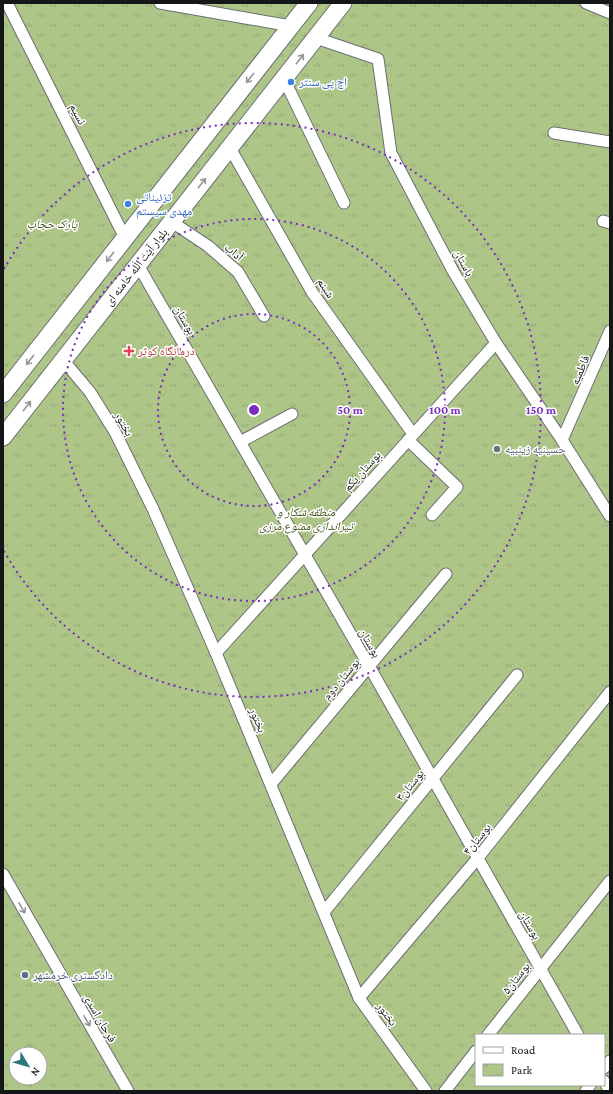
<svg xmlns="http://www.w3.org/2000/svg" width="613" height="1094" viewBox="0 0 613 1094" font-family="'Crimson Pro','Noto Naskh Arabic',serif">
<style>
.park{fill:url(#park-tufts);fill-rule:evenodd}
.lines{fill:none;stroke-linecap:round;stroke-linejoin:round}
.minor-casing{stroke:#6b6f72;stroke-width:13}
.primary-casing{stroke:#6b6f72;stroke-width:19}
.minor{stroke:#fff;stroke-width:11}
.primary{stroke:#fff;stroke-width:17}
.oneway{stroke:#969697}
.ring{fill:none;stroke:#7b2cbf;stroke-width:2;stroke-dasharray:2 4}
.shop-dot{fill:#3f7fe0;stroke:#fff;stroke-width:1.5}
.health-dot{fill:#e0444e;stroke:#fff;stroke-width:1.5}
.worship-dot{fill:#6b7280;stroke:#fff;stroke-width:1.5}
.service-dot{fill:#5c6f8a;stroke:#fff;stroke-width:1.5}
.labels{text-anchor:middle;dominant-baseline:central;stroke-width:3;stroke-linejoin:round;paint-order:stroke}
.shop-label{font-size:12px;fill:#366cbe;stroke:#fff;text-anchor:start}
.street-label{font-size:12px;fill:#151617;stroke:#fff}
.park-label{font-size:12px;font-style:italic;fill:#43581c;stroke:#fff}
.health-label{font-size:12px;fill:#be3a42;stroke:#fff;text-anchor:start}
.worship-label{font-size:12px;fill:#5b616d;stroke:#fff;text-anchor:start}
.service-label{font-size:12px;fill:#4e5e75;stroke:#fff;text-anchor:start}
.centre{fill:#7b2cbf;stroke:#fff;stroke-width:2}
.ring-label{font-size:12px;text-anchor:middle;font-weight:bold;fill:#7b2cbf;stroke:#fff;stroke-width:3;stroke-linejoin:round;paint-order:stroke}
</style>
<defs>
<pattern id="park-tufts" width="24" height="20" patternUnits="userSpaceOnUse"><rect width="24" height="20" fill="#adc688"/><path d="M3 7l-1-3M5 7V3M7 7l1-3M15 17l-1-3M17 17v-4M19 17l1-3" fill="none" stroke="#94a975"/></pattern>
</defs>
<rect width="100%" height="100%" fill="#e9edf1"/>
<path class="park" d="M 3,3 L 610,3 L 610,1091 L 3,1091 ZM 476,1035 L 604,1035 L 604,1085 L 476,1085 ZM 16,1054 L 40,1054 L 40,1078 L 16,1078 Z"/>
<g class="lines">
<g class="minor-casing">
<g id="minor">
<path d="M 7,3 L 125,238"/>
<path d="M 160,3 L 291,26"/>
<path d="M 586,3 L 610,13"/>
<path d="M 316,38 L 378,59 L 391,153 L 453,271 L 496,343 L 562,440 L 610,516"/>
<path d="M 284,79 L 344,203"/>
<path d="M 554,133 L 610,142"/>
<path d="M 230,148 L 312,292 L 413,434"/>
<path d="M 603,221 L 610,223"/>
<path d="M 172,222 L 208,246 L 238,272 L 264,316"/>
<path d="M 138,265 L 369,666 L 578,1035"/>
<path d="M 63,360 L 90,392 L 115,432 L 153,509 L 216,653 L 359,998 L 426,1091"/>
<path d="M 408,440 L 457,487 L 432,515"/>
<path d="M 562,440 L 610,331"/>
<path d="M 240,442 L 292,414"/>
<path d="M 216,653 L 496,343"/>
<path d="M 271,784 L 446,574"/>
<path d="M 3,874 L 128,1091"/>
<path d="M 324,912 L 517,675"/>
<path d="M 359,998 L 477,859 L 610,692"/>
<path d="M 488,1035 L 610,881"/>
<path d="M 604,1068 L 610,1061"/>
<path d="M 604,1081 L 610,1091"/>
<path d="M 445,1091 L 476,1051"/>
<path d="M 586,1091 L 590,1085"/>
</g>
</g>
<g class="primary-casing">
<g id="primary">
<path d="M 3,394 L 309,3"/>
<path d="M 3,437 L 343,3"/>
</g>
</g>
<use href="#minor" class="minor"/>
<use href="#primary" class="primary"/>
</g>
<defs><path id="oneway-shaft" d="M-6 0H5M1.5-3L5.5 0L1.5 3" fill="none" stroke-width="1.6" stroke-linecap="round" stroke-linejoin="round"/></defs>
<g class="oneway">
<use href="#oneway-shaft" transform="translate(300 59) rotate(-52)"/>
<use href="#oneway-shaft" transform="translate(250 78) rotate(128)"/>
<use href="#oneway-shaft" transform="translate(202 183) rotate(-52)"/>
<use href="#oneway-shaft" transform="translate(110 257) rotate(128)"/>
<use href="#oneway-shaft" transform="translate(30 360) rotate(128)"/>
<use href="#oneway-shaft" transform="translate(27 406) rotate(-52)"/>
<use href="#oneway-shaft" transform="translate(22 908) rotate(60)"/>
<use href="#oneway-shaft" transform="translate(87 1021) rotate(60)"/>
</g>
<g class="ring">
<circle cx="254" cy="410" r="96"/>
<circle cx="254" cy="410" r="191"/>
<path d="M4 269A287 287 0 1 1 4 551"/>
</g>
<g class="shop-dot">
<circle cx="291" cy="82" r="4"/>
<circle cx="128" cy="204" r="4"/>
</g>
<path class="health-dot" d="M127 345h4v4h4v4h-4v4h-4v-4h-4v-4h4z"/>
<circle class="worship-dot" cx="497" cy="449" r="4"/>
<circle class="service-dot" cx="25" cy="975" r="4"/>
<g class="labels">
<g class="shop-label">
<text x="299" y="82">اچ پی سنتر</text>
<text x="136" y="197">تزئیناتی<tspan x="136" dy="14">مهدی سیستم</tspan></text>
</g>
<g class="street-label">
<text transform="translate(78 114) rotate(63)">نسیم</text>
<text transform="translate(234 252) rotate(41)">آداب</text>
<text transform="translate(464 263) rotate(61)">باستان</text>
<text transform="translate(136 267) rotate(-52)">بلوار آیت الله خامنه ای</text>
<text transform="translate(326 288) rotate(57)">شبنم</text>
<text transform="translate(185 320) rotate(60)">بوستان</text>
<text transform="translate(580 370) rotate(-67)">فاطمیه</text>
<text transform="translate(124 424) rotate(60)">بختور</text>
<text transform="translate(362 471) rotate(-48)">بوستان یکم</text>
<text transform="translate(370 643) rotate(60)">بوستان</text>
<text transform="translate(341 679) rotate(-50)">بوستان دوم</text>
<text transform="translate(258 720) rotate(67)">بختور</text>
<text transform="translate(410 785) rotate(-51)">بوستان۳</text>
<text transform="translate(477 839) rotate(-51)">بوستان۴</text>
<text transform="translate(530 925) rotate(60)">بوستان</text>
<text transform="translate(516 978) rotate(-52)">بوستان۵</text>
<text transform="translate(387 1014) rotate(54)">بختور</text>
<text transform="translate(100 1018) rotate(60)">فرحان اسدی</text>
</g>
<g class="park-label">
<text x="52" y="224">پارک حجاب</text>
<text x="306" y="512">منطقه شکار و<tspan x="306" dy="14">تیراندازی ممنوع مرزی</tspan></text>
</g>
<g class="health-label">
<text x="138" y="351">درمانگاه کوثر</text>
</g>
<g class="worship-label">
<text x="505" y="449">حسینیه زینبیه</text>
</g>
<g class="service-label">
<text x="33" y="975">دادگستری خرمشهر</text>
</g>
</g>
<circle cx="254" cy="410" r="6" class="centre"/>
<g class="ring-label">
<text x="350" y="414">50 m</text>
<text x="445" y="414">100 m</text>
<text x="541" y="414">150 m</text>
</g>
<rect width="613" height="1094" fill="none" stroke="#151617" stroke-width="8"/>
<rect x="475" y="1034" width="130" height="52" fill="#ffffff" stroke="#a1a2a2"/>
<rect x="483" y="1047" width="20" height="6" fill="#ffffff" stroke="#a1a2a2"/>
<text x="511" y="1054" font-size="12" fill="#151617">Road</text>
<rect x="483" y="1064" width="20" height="12" fill="url(#park-tufts)" stroke="#a1a2a2"/>
<text x="511" y="1074" font-size="12" fill="#151617">Park</text>
<g transform="translate(28 1066) rotate(128)"><circle r="19" fill="#ffffff" stroke="#a1a2a2"/>
<path d="M0-3L7 15L0 10L-7 15Z" fill="#2e777d"/>
<text y="-6" font-size="11" font-weight="bold" text-anchor="middle" fill="#151617">N</text>
</g>
</svg>
